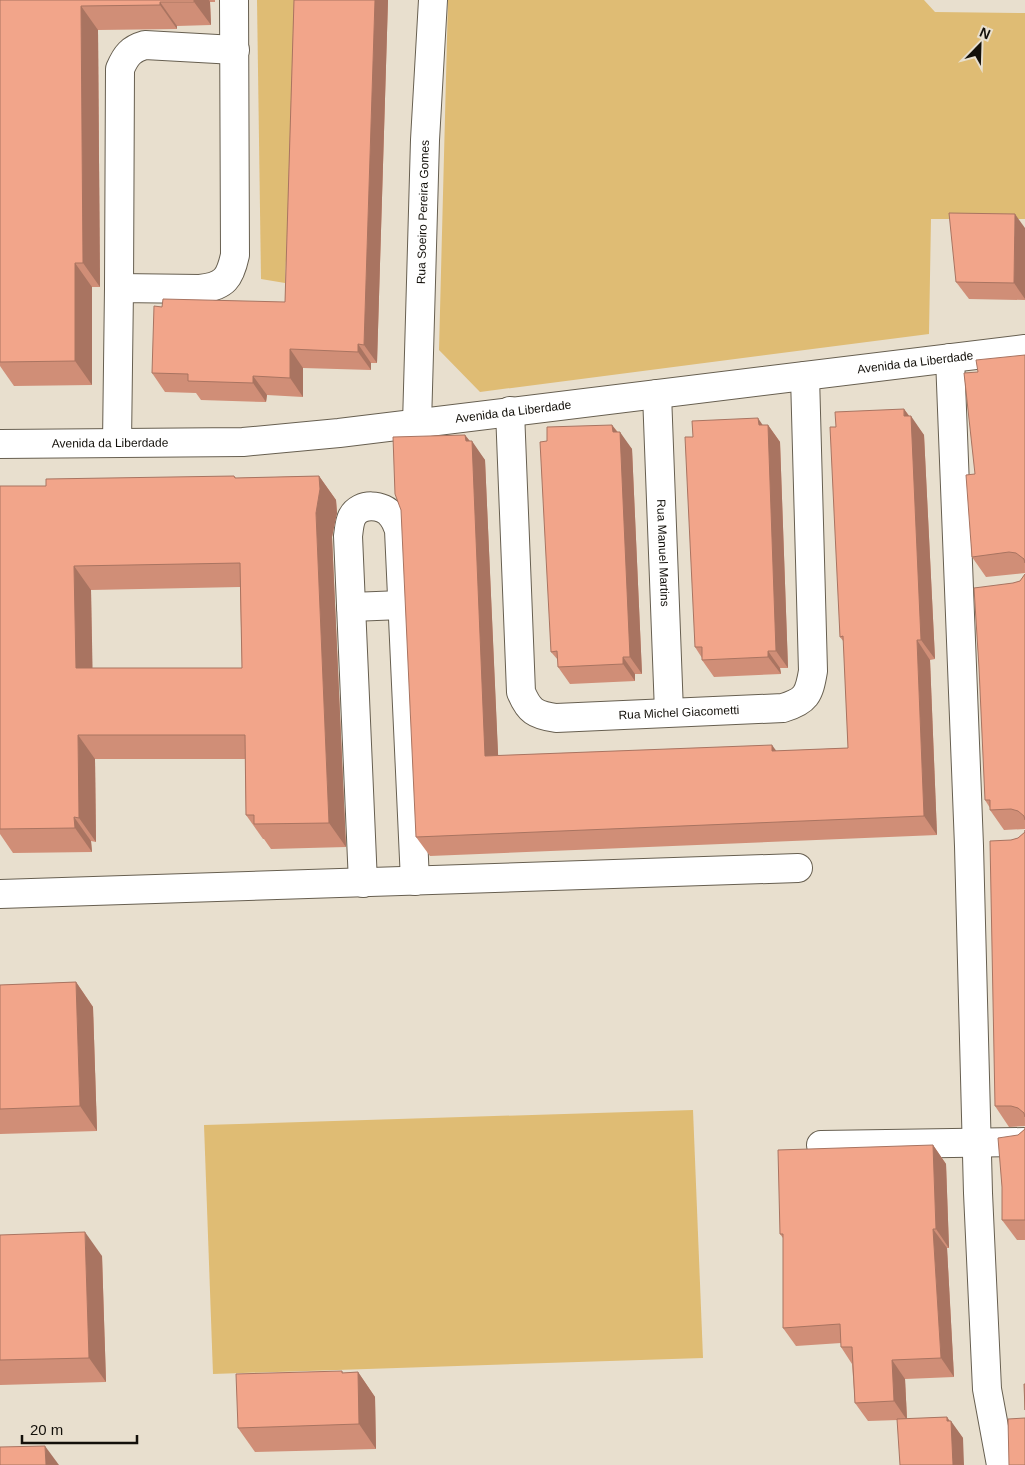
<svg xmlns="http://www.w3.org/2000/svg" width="1025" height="1465" viewBox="0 0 1025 1465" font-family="Arial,sans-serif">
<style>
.green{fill:#dfbc74}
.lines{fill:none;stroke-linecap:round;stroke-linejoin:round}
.minor-casing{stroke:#675f50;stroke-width:30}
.minor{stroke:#fff;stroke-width:28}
.wall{fill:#d08e77;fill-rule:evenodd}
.shaded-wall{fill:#a97461}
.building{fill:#f2a58a;stroke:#a97461;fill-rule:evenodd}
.labels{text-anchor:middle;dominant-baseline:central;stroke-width:5;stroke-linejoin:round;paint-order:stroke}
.street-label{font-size:12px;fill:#13100a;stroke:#e8dfce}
</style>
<rect width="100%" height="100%" fill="#e8dfce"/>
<g class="green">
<path d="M 257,0 L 297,0 L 285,283 L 261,279 Z"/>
<path d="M 448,0 L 924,0 L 935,12 L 1025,13 L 1025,219 L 931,219 L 929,334 L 480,392 L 439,350 Z"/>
<path d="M 693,1110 L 703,1358 L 213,1374 L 204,1125 Z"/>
</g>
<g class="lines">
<g class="minor-casing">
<g id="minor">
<path d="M 119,288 L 120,69 C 126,55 131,49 145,45 L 235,50"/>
<path d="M 950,358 L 969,846 L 978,1193 L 987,1389 L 1001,1465"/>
<path id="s1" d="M 657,394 L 669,712"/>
<path id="s2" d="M 510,411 L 521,692 C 529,711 535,715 556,718 L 783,708 C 806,701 809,695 813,671 L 805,376"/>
<path id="s3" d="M 417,424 L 425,140 L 433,0"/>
<path d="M 117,443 L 119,288 L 200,289 C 225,286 230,278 235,255 L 234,0"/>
<path id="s4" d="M 0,444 L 243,442 L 339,433 L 1025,349"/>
<path d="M 351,607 L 402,605"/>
<path d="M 363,883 L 348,536 C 349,530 349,523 352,517 C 360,502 383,504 392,516 C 396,521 397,525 399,530 L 415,881"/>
<path d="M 0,894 L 798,868"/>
<path d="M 821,1145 L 1025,1142"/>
</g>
</g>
<use href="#minor" class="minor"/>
</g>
<g class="wall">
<path d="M 0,0 L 215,0 L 215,2 L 210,2 L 211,25 L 177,26 L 177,29 L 98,30 L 100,287 L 92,287 L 92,385 L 14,386 L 0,366 Z"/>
<path d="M 294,0 L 388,0 L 377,363 L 371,363 L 371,370 L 303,368 L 303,397 L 267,395 L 266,402 L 201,400 L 196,393 L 165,392 L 152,373 L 162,307 L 285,302 Z"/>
<path d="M 1025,228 L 1025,300 L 969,299 L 956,282 Z"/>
<path d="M 1025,355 L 1025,573 L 986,577 L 972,557 L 975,474 L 978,372 Z"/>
<path d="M 904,409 L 924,435 L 935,659 L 930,660 L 937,835 L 430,856 L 416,837 L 465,435 L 485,460 L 498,756 L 777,751 L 848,748 L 844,642 L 840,637 L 836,427 Z"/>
<path d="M 612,425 L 632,449 L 642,674 L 635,674 L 635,681 L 570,684 L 558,667 L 558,660 L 551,652 L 547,441 Z"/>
<path d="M 763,425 L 768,425 L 780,442 L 788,668 L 780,668 L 781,674 L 714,677 L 702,660 L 702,658 L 695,647 L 693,437 Z"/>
<path d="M 234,476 L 236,478 L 319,476 L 336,500 L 337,513 L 332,537 L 346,847 L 271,849 L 264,839 L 263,839 L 246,815 L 245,759 L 95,759 L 96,842 L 91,841 L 92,852 L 13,853 L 0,834 L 0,486 L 46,486 ZM 240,587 L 242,668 L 92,668 L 91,590 Z"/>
<path d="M 1025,574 L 1025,829 L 1004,830 L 990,810 L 990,808 L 985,800 L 1013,583 L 1020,581 Z"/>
<path d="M 1025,830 L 1025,1126 L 1009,1127 L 995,1106 L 1011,840 L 1018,838 L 1025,832 Z"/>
<path d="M 76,982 L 93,1007 L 97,1131 L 0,1134 L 0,985 Z"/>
<path d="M 1025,1127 L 1025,1240 L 1017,1240 L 1002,1220 L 1018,1135 L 1025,1129 Z"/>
<path d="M 933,1145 L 946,1164 L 949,1248 L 947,1248 L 954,1377 L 905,1379 L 907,1419 L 947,1417 L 963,1438 L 898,1420 L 868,1421 L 855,1403 L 852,1364 L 841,1347 L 841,1343 L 796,1346 L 783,1328 L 783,1238 L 780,1234 Z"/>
<path d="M 0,1235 L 102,1256 L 106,1382 L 0,1385 Z"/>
<path d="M 342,1371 L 342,1373 L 358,1372 L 375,1397 L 376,1449 L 255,1452 L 238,1428 Z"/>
</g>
<g class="shaded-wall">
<path d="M 194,0 L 209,0 L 210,2 L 211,25 L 194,2 Z"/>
<path d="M 375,0 L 388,0 L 377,363 L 364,345 Z"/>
<path d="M 160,2 L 177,26 L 177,29 L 160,5 Z"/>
<path d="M 81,6 L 98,30 L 100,287 L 83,263 Z"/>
<path d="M 1015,214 L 1025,228 L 1025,299 L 1014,283 Z"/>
<path d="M 75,263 L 92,287 L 92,385 L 75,361 Z"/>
<path d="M 358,344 L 371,363 L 371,370 L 358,352 Z"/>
<path d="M 290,349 L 303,368 L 303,397 L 290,378 Z"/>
<path d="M 253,376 L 267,395 L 266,402 L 253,383 Z"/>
<path d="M 904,409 L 911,419 L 911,416 L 924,435 L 935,659 L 921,640 Z"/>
<path d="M 758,418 L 768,433 L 768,425 L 780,442 L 788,668 L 776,651 Z"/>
<path d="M 612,425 L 620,436 L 620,432 L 632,449 L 642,674 L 630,657 Z"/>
<path d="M 465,435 L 472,444 L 472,441 L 485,460 L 499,775 L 485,756 Z"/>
<path d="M 319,476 L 336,500 L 337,513 L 332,537 L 346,847 L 329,823 L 316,513 Z"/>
<path d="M 74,566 L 91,590 L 93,692 L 76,668 Z"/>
<path d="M 917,640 L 930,660 L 937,835 L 924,816 Z"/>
<path d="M 768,651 L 780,668 L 781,674 L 768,657 Z"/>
<path d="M 623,657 L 635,674 L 635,681 L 623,664 Z"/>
<path d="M 78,735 L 95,759 L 96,842 L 79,818 Z"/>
<path d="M 772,745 L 786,764 L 772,751 Z"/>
<path d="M 74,817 L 91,841 L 92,852 L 75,828 Z"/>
<path d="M 76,982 L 93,1007 L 97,1131 L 80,1106 Z"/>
<path d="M 933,1145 L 946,1164 L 949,1248 L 936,1229 Z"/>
<path d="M 933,1229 L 947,1248 L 954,1377 L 941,1358 Z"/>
<path d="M 85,1232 L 102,1256 L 106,1382 L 89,1358 Z"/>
<path d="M 892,1360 L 905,1379 L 907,1420 L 894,1401 Z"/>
<path d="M 342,1371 L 358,1395 L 358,1372 L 375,1397 L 376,1449 L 359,1424 Z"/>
<path d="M 947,1417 L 951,1424 L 951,1421 L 963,1438 L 964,1465 L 953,1465 Z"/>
<path d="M 45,1446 L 59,1465 L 46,1465 Z"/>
</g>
<g class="building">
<path d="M 0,0 L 194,0 L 194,2 L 160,2 L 160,5 L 81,6 L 83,263 L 75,263 L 75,361 L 0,362 Z"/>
<path d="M 294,0 L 375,0 L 364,345 L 358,344 L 358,352 L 290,349 L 290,378 L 253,376 L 253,383 L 188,381 L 188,374 L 152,373 L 154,306 L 162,307 L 163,299 L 285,302 Z"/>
<path d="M 949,213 L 1015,214 L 1014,283 L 956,282 Z"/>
<path d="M 1025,355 L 1025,563 L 1024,559 L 1016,553 L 1009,552 L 972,557 L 966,475 L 975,474 L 964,373 L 978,372 L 976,360 Z"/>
<path d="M 904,409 L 904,416 L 911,416 L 913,460 L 921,640 L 917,640 L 924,816 L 416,837 L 401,510 L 395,494 L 393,437 L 465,435 L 466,441 L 472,441 L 485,756 L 772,745 L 772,751 L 848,748 L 843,636 L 840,637 L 830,427 L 836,427 L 835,412 Z"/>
<path d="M 758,418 L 759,425 L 768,425 L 776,651 L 768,651 L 768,657 L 702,660 L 702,647 L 695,647 L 685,437 L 693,437 L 692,421 Z"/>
<path d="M 612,425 L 613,432 L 620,432 L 630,657 L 623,657 L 623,664 L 558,667 L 557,651 L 551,652 L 540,442 L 547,441 L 547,427 Z"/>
<path d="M 234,476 L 235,478 L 319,476 L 320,489 L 316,513 L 329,823 L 254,824 L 254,815 L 246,815 L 245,735 L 78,735 L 79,818 L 74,817 L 75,828 L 0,829 L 0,486 L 46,486 L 46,479 ZM 240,563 L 242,668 L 76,668 L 74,566 Z"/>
<path d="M 1025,574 L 1025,820 L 1024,816 L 1018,811 L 1011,809 L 990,810 L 990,800 L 985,800 L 979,668 L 974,588 L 1013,583 L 1020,581 Z"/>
<path d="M 1025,830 L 1025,1117 L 1024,1113 L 1018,1108 L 1011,1106 L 995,1106 L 990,841 L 1011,840 L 1018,838 L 1025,832 Z"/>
<path d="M 76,982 L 80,1106 L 0,1109 L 0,985 Z"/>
<path d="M 1025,1127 L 1025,1220 L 1002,1220 L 1002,1187 L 998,1138 L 1018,1135 L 1025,1129 Z"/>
<path d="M 933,1145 L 936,1229 L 933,1229 L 941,1358 L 892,1360 L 894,1401 L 855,1403 L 852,1347 L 841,1347 L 840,1324 L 783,1328 L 783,1234 L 780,1234 L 778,1150 Z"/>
<path d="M 85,1232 L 89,1358 L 0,1360 L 0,1235 Z"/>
<path d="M 342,1371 L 342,1373 L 358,1372 L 359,1424 L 238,1428 L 236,1374 Z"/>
<path d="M 1024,1384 L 1025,1384 L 1025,1410 Z"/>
<path d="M 947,1417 L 947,1421 L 951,1421 L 953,1465 L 900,1465 L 897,1419 Z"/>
<path d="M 1025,1418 L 1025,1465 L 1009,1465 L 1008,1419 Z"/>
<path d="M 45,1446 L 46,1465 L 0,1465 L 0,1447 Z"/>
</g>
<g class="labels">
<g class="street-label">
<text stroke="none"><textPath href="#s3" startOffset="212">Rua Soeiro Pereira Gomes</textPath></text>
<text stroke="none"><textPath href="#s4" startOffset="920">Avenida da Liberdade</textPath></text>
<text stroke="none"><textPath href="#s4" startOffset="515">Avenida da Liberdade</textPath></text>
<text stroke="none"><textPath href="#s4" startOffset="110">Avenida da Liberdade</textPath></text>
<text stroke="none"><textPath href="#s1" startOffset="159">Rua Manuel Martins</textPath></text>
<text stroke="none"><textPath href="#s2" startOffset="451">Rua Michel Giacometti</textPath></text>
</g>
</g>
<g transform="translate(980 45) rotate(23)" stroke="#e8dfce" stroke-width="4" paint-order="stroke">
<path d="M0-4L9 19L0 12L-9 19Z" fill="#13100a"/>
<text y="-8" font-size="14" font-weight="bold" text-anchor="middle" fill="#13100a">N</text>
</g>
<path d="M22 1435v8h115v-8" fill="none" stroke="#13100a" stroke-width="2.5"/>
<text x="30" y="1435" font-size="15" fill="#13100a" stroke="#e8dfce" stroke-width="4" paint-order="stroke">20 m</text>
</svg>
